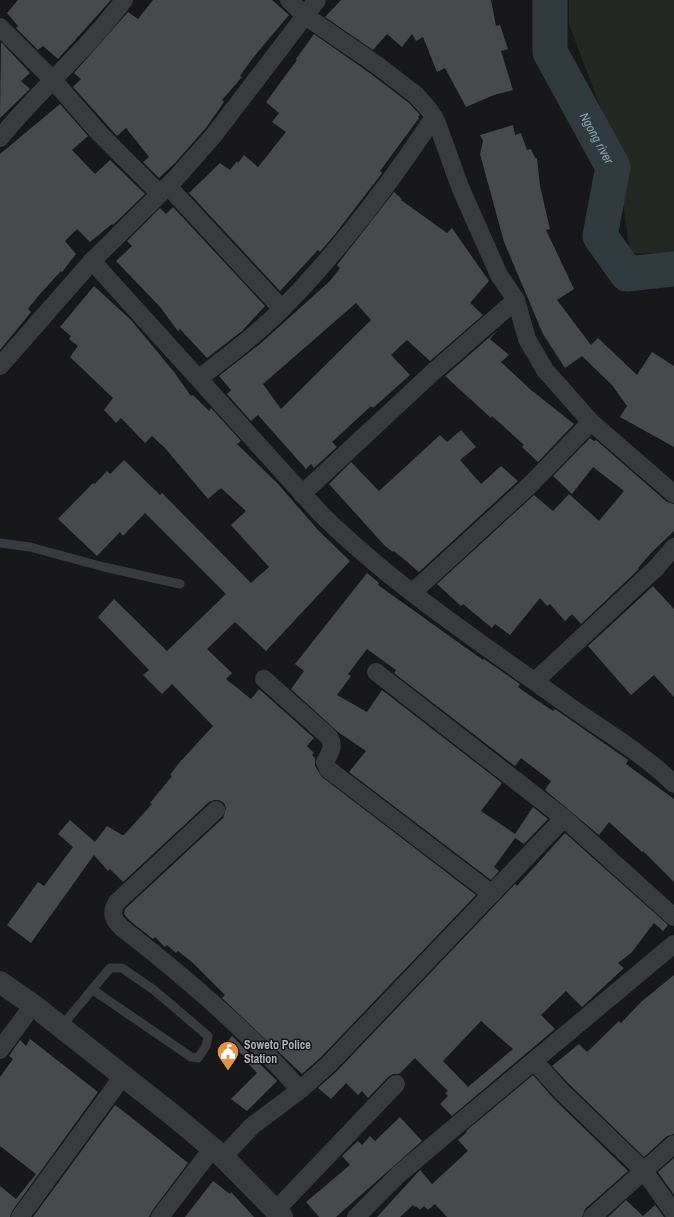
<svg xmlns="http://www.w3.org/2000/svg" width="674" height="1217" viewBox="0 0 674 1217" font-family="'Archivo Narrow',sans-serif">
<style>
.green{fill:#232922}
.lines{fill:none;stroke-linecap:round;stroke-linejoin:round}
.river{stroke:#313b3f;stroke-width:35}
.building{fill:#47494c;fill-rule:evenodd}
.service{stroke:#393b3e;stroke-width:9}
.minor{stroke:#393b3e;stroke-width:18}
.tertiary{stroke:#393b3e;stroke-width:22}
.labels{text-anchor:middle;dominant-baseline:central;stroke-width:3;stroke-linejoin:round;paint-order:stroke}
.poi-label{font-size:12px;font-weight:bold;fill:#acb2b8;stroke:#131315;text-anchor:start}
.water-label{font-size:13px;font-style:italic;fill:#86a3af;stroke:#131315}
</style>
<rect width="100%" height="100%" fill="#18181a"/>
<path class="green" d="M 569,0 L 674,0 L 674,254 L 630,253 L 615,146 L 569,24 Z"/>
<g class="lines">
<path class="river" id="s1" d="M 550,0 L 550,52 L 613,167 L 600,236 L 627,274 L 674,269"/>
</g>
<g class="building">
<path d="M 18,0 L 111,0 L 58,59 L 43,46 L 38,50 L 16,28 L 18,26 L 7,13 Z"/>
<path d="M 153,0 L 272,0 L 289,15 L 252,59 L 240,76 L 242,77 L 222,100 L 224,102 L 205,129 L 175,163 L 159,178 L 143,162 L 149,157 L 126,128 L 117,136 L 73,87 L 81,79 L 74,73 L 128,12 L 138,19 Z"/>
<path d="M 341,0 L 491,0 L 496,26 L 500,25 L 508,49 L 501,51 L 513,90 L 494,95 L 466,107 L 445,68 L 437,72 L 423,37 L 416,41 L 412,34 L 402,47 L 387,34 L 373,50 L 325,17 Z"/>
<path d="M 314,34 L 371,74 L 409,103 L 420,115 L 418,117 L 419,118 L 380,171 L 382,173 L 336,233 L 320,252 L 318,250 L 280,291 L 189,193 L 220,163 L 230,170 L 237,161 L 238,163 L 244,155 L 258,167 L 286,132 L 272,122 L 279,113 L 266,102 L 297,60 L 296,59 Z"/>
<path d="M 1,42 L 30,73 L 21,81 L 30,89 L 0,118 Z"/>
<path d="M 60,104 L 88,136 L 72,150 L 95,174 L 110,160 L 145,194 L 113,225 L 112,224 L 90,242 L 77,229 L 65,241 L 76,254 L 62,272 L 61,271 L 39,295 L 28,309 L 31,312 L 0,350 L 0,154 Z"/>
<path d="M 513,125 L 515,135 L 521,133 L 527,150 L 531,149 L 535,158 L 537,158 L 540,186 L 550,229 L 546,230 L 574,289 L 557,300 L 591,345 L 598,338 L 637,375 L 652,352 L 674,366 L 674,447 L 620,417 L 627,406 L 612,385 L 582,356 L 565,368 L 543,334 L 504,242 L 480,154 L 483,141 L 480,135 Z"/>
<path d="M 394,192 L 402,199 L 401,200 L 447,233 L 452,228 L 489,281 L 470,303 L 483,315 L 430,361 L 407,340 L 391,355 L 410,375 L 373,408 L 371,406 L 332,442 L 337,447 L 314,468 L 311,464 L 306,469 L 258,415 L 251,421 L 227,394 L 231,390 L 219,376 L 260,344 L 330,281 L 340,268 L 337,265 ZM 356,303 L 371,320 L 281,409 L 263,384 Z"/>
<path d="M 173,207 L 265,306 L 242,331 L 207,358 L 180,329 L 178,331 L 160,307 L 116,261 L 132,246 L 127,241 L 160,208 L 166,214 Z"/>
<path d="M 94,286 L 131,320 L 174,372 L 191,396 L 193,395 L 209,411 L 211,408 L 241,441 L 237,444 L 278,484 L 318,530 L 350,561 L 266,651 L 235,622 L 207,649 L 232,673 L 226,679 L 251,699 L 259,689 L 314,738 L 307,746 L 314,753 L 312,755 L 315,758 L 315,766 L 322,777 L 476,895 L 322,1056 L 302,1074 L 222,998 L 225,995 L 193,963 L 178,951 L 176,953 L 167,945 L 165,947 L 155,937 L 153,939 L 129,920 L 124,914 L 125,909 L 223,818 L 226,808 L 224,803 L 219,800 L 214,800 L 209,802 L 123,882 L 110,869 L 108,871 L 94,855 L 31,943 L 7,925 L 38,882 L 44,886 L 73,847 L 58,834 L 70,820 L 95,842 L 107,826 L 122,835 L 124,835 L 152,804 L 150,803 L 172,776 L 170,775 L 179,763 L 213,726 L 172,684 L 162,694 L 143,675 L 149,670 L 98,617 L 114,599 L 167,651 L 226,594 L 145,513 L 123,536 L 120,532 L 97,556 L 58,519 L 93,483 L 95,484 L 107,471 L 110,474 L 124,460 L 160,495 L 162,493 L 251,583 L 269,567 L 231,525 L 246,511 L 221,488 L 208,499 L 165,448 L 152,436 L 145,443 L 121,418 L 116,423 L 104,410 L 113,398 L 70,357 L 78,346 L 69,339 L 71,336 L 60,327 Z"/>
<path d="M 498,330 L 490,339 L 509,355 L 501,362 L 531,390 L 574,424 L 538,462 L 522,447 L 524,445 L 492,416 L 491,418 L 445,376 Z"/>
<path d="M 461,430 L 476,447 L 460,460 L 481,484 L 501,466 L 518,481 L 419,572 L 394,551 L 393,552 L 385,546 L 329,484 L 351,462 L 379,491 L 440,435 L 447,442 Z"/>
<path d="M 590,438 L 594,441 L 596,440 L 667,502 L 674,504 L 674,531 L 652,552 L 638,568 L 639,569 L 581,624 L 572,614 L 565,621 L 550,604 L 547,606 L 540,598 L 510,635 L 495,624 L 492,628 L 463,604 L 461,606 L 437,584 L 534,495 L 553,511 L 569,494 L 599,521 L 624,491 L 593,467 L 572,494 L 553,476 Z"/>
<path d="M 367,573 L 379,583 L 378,585 L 483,660 L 484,659 L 520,684 L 518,687 L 525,692 L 553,711 L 555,709 L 628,760 L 626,764 L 674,799 L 674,882 L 643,851 L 642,852 L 609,822 L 599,835 L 545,790 L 551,781 L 521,758 L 515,766 L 394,673 L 396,670 L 367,649 L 348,674 L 351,676 L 337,695 L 367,712 L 382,690 L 502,783 L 481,811 L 515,834 L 533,807 L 548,819 L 524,844 L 515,838 L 494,867 L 499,871 L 491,880 L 349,772 L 366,751 L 338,732 L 291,689 L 304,671 L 295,664 Z"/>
<path d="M 653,586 L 674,609 L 674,697 L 654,675 L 631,695 L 588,646 Z"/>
<path d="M 565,833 L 668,925 L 663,931 L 654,923 L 631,953 L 618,963 L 624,968 L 582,1007 L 566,991 L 541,1015 L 555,1029 L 452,1116 L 440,1104 L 448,1096 L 445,1093 L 448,1091 L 415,1058 L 399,1074 L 393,1074 L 388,1077 L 368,1098 L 362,1091 L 358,1095 L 346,1083 L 331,1099 L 318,1088 L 337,1071 L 515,884 L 517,886 ZM 481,1021 L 513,1049 L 468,1087 L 443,1061 Z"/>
<path d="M 674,975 L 674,1134 L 667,1136 L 644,1157 L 569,1084 L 552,1066 L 579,1044 L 587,1052 L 619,1021 L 621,1023 L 641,1002 Z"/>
<path d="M 232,1036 L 277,1081 L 247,1111 L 231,1099 L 257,1073 L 246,1061 L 244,1056 L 232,1047 L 228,1041 Z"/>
<path d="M 30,1039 L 98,1092 L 12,1211 L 10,1217 L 0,1217 L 0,1186 L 16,1199 L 36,1174 L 0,1146 L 0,1077 L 13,1059 L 9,1056 L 20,1040 L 26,1046 Z"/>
<path d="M 533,1075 L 554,1099 L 628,1171 L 585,1209 L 582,1217 L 447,1217 L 435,1204 L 428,1210 L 424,1206 L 420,1210 L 416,1206 L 415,1207 L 413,1205 L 400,1217 L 377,1217 L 420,1170 L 432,1184 L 468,1151 L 458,1140 L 467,1132 L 466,1131 Z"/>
<path d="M 115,1105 L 132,1118 L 188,1163 L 152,1211 L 149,1217 L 33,1217 Z"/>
<path d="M 400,1117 L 422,1141 L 336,1217 L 319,1217 L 306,1202 L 350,1165 L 342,1156 L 358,1141 L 362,1145 L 370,1136 L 375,1141 Z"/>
<path d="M 674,1158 L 674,1195 L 658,1172 Z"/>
<path d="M 213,1181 L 230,1194 L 231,1192 L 254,1217 L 185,1217 Z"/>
<path d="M 626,1200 L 643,1216 L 655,1205 L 664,1217 L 608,1217 Z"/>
</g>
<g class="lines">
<g class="service">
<path d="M 0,543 L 30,547 L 104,567 L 180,584"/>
<path d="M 61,1027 L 110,968 L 122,968 L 154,990 L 208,1036 L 206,1046 L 198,1058 L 191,1057 L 93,990"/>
</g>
<g class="minor">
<path d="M 289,0 L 304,15 L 377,65 L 416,95 L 430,111 L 437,123 L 460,187 L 499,275 L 516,300 L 527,339 L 545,370 L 591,422"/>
<path d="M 0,27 L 53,80 L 100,134 L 160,194"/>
<path d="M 0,138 C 39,90 87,50 124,0"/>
<path d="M 168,186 L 282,309"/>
<path d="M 92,261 L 320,513 C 395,587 484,645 569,706 C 604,731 644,754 674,784"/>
<path d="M 0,366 L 92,261 L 177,177 L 214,135 L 317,0"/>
<path d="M 199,378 C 228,356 257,334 283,308 C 340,250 389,185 434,117"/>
<path d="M 302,494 L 432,373 L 516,300"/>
<path d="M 413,592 L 533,482 L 591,422 L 674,494"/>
<path d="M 376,672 L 564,818 L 674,917"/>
<path d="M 264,679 L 329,737 C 335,747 330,752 325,762 L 328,769 L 492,894"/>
<path d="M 535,681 L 656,568 L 674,547"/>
<path d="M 216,810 L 117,902 C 110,913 113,920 122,928 C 184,976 248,1031 300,1090"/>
<path d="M 0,1050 L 33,1005"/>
<path d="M 534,1061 L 561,1091 L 644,1171 L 674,1213"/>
<path d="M 223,1157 L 252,1126 L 300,1090 L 329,1064 L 564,818"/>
<path d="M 276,1210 L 396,1084"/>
<path d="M 20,1217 L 123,1076"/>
<path d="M 160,1217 L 212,1149"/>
<path d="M 356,1217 L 399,1174 L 444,1136 L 674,944"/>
<path d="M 592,1217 L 674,1144"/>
</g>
<path class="tertiary" d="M 0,982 L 33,1005 L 174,1116 L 223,1157 L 282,1217"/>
</g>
<defs>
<g id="civic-pin" transform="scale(1.15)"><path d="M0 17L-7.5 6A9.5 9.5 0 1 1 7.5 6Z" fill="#e0944a" stroke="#131315"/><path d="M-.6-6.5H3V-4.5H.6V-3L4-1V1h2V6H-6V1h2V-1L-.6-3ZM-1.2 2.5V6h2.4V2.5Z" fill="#fff"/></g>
</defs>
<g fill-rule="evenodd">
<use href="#civic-pin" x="228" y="1052"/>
</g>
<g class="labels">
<g class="poi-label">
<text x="244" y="1045">Soweto Police<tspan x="244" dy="14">Station</tspan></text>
</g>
<g class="water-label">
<text stroke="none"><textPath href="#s1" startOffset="150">Ngong river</textPath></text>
</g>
</g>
</svg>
